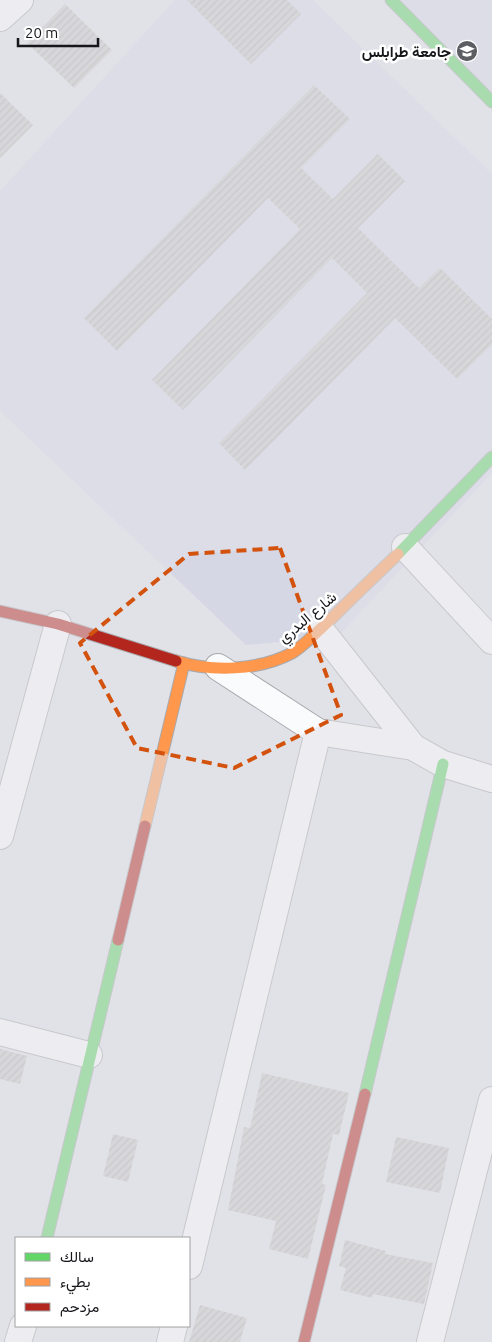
<svg xmlns="http://www.w3.org/2000/svg" width="492" height="1342" viewBox="0 0 492 1342" font-family="Ubuntu,Vazirmatn,sans-serif">
<style>
.built{fill:#d5d7e5}
.building{fill:url(#building-hatch)}
.lines{fill:none;stroke-linecap:round;stroke-linejoin:round}
.street-casing{stroke:#a8a9ad;stroke-width:28}
.fast-casing{stroke:#a8a9ad;stroke-width:13}
.slow-casing{stroke:#a8a9ad;stroke-width:13}
.jam-casing{stroke:#a8a9ad;stroke-width:13}
.street{stroke:#fafbfc;stroke-width:26}
.fast{stroke:#63d668;stroke-width:11}
.slow{stroke:#ff974d;stroke-width:11}
.jam{stroke:#b3261e;stroke-width:11}
.marked{fill:none;stroke:#d3520e;stroke-width:4;stroke-dasharray:10 6;stroke-linejoin:round}
.labels{text-anchor:middle;dominant-baseline:central;stroke-width:5;stroke-linejoin:round;paint-order:stroke}
.poi-label{font-size:15px;font-weight:bold;fill:#16171b;stroke:#fff;text-anchor:end}
.street-label{font-size:15px;fill:#16171b;stroke:#fff}
</style>
<defs>
<pattern id="building-hatch" width="6" height="6" patternUnits="userSpaceOnUse" patternTransform="scale(1.25)"><rect width="6" height="6" fill="#cac9ca"/><path d="M-1 1l2-2M0 6l6-6M5 7l2-2" fill="none" stroke="#adacad"/></pattern>
</defs>
<rect width="100%" height="100%" fill="#e1e2e8"/>
<g class="built">
<path d="M 175,0 L 313,0 L 492,174 L 492,473 L 337,637 L 246,645 L 0,411 L 0,191 Z"/>
<path d="M 391,0 L 492,0 L 492,102 Z"/>
</g>
<g class="building">
<path d="M 187,0 L 287,0 L 301,14 L 251,64 Z"/>
<path d="M 65,4 L 112,50 L 74,88 L 27,43 Z"/>
<path d="M 314,85 L 350,119 L 301,168 L 333,199 L 378,154 L 405,181 L 358,228 L 419,288 L 440,268 L 492,319 L 492,344 L 457,379 L 395,318 L 245,470 L 219,443 L 367,293 L 332,258 L 183,410 L 152,380 L 300,229 L 268,198 L 117,351 L 84,318 Z"/>
<path d="M 0,93 L 33,125 L 0,158 Z"/>
<path d="M 0,1049 L 27,1056 L 20,1084 L 0,1079 Z"/>
<path d="M 262,1073 L 349,1093 L 339,1135 L 333,1134 L 322,1184 L 326,1185 L 308,1259 L 269,1249 L 276,1221 L 228,1210 L 244,1127 L 250,1128 Z"/>
<path d="M 113,1134 L 138,1140 L 128,1182 L 103,1176 Z"/>
<path d="M 396,1137 L 449,1148 L 440,1193 L 386,1182 Z"/>
<path d="M 345,1240 L 386,1251 L 385,1254 L 433,1263 L 424,1304 L 373,1294 L 372,1298 L 340,1290 L 346,1268 L 339,1266 Z"/>
<path d="M 200,1305 L 247,1318 L 240,1342 L 189,1342 Z"/>
</g>
<g class="lines">
<g class="street-casing">
<g id="street">
<path d="M 0,18 L 20,0"/>
<path d="M 405,547 L 492,641"/>
<path d="M 320,629 L 413,747"/>
<path d="M 218,667 L 318,732 L 413,747 L 443,764 L 492,779"/>
<path d="M 0,836 L 58,624"/>
<path d="M 0,1032 L 89,1055"/>
<path d="M 189,1266 L 318,732"/>
<path d="M 18,1342 L 23,1326"/>
<path d="M 170,1342 L 174,1326"/>
<path d="M 430,1342 L 492,1100"/>
</g>
</g>
<g class="fast-casing">
<g id="fast">
<path d="M 391,0 L 492,102"/>
<path d="M 398,554 L 492,457"/>
<path d="M 365,1094 L 443,764"/>
<path d="M 47,1238 L 118,940"/>
</g>
</g>
<g class="slow-casing">
<g id="slow">
<path d="M 176,661 C 212,672 258,671 292,653 C 305,645 321,628 332,618 C 354,596 376,575 398,554"/>
<path d="M 145,826 L 184,663"/>
</g>
</g>
<g class="jam-casing">
<g id="jam">
<path d="M 0,611 L 58,624 L 176,661"/>
<path d="M 118,940 L 145,826"/>
<path d="M 304,1342 L 365,1094"/>
</g>
</g>
<use href="#street" class="street"/>
<use href="#fast" class="fast"/>
<use href="#slow" class="slow"/>
<use href="#jam" class="jam"/>
</g>
<path d="M0 0H492V1342H0ZM 280,548 L 341,715 L 234,768 L 137,748 L 80,643 L 189,554 Z" fill="#e1e2e8" fill-opacity=".55" fill-rule="evenodd"/>
<path class="marked" d="M 280,548 L 341,715 L 234,768 L 137,748 L 80,643 L 189,554 Z"/>
<defs>
<g id="university-disc" transform="scale(1.125)"><circle r="9.5" fill="#5d5e63" stroke="#fff"/><path d="M0-5L7-2L0 1L-7-2ZM-4 1L0 2.5L4 1V4Q0 6-4 4Z" fill="#fff"/></g>
</defs>
<g fill-rule="evenodd">
<use href="#university-disc" x="467" y="51"/>
</g>
<g class="labels">
<g class="poi-label">
<text x="451" y="51">جامعة طرابلس</text>
</g>
<g class="street-label">
<text transform="translate(307 617) rotate(-40)">شارع البدري</text>
</g>
</g>
<rect x="15" y="1237" width="175" height="90" fill="#ffffff" stroke="#a2a2a4"/>
<rect x="25" y="1253" width="25" height="8" fill="#63d668" stroke="#a2a2a4"/>
<text x="60" y="1262" font-size="15" fill="#16171b">سالك</text>
<rect x="25" y="1278" width="25" height="8" fill="#ff974d" stroke="#a2a2a4"/>
<text x="60" y="1287" font-size="15" fill="#16171b">بطيء</text>
<rect x="25" y="1303" width="25" height="8" fill="#b3261e" stroke="#a2a2a4"/>
<text x="60" y="1312" font-size="15" fill="#16171b">مزدحم</text>
<path d="M18 38v8h80v-8" fill="none" stroke="#16171b" stroke-width="2.5"/>
<text x="25" y="38" font-size="15" fill="#16171b" stroke="#ffffff" stroke-width="4" paint-order="stroke">20 m</text>
</svg>
